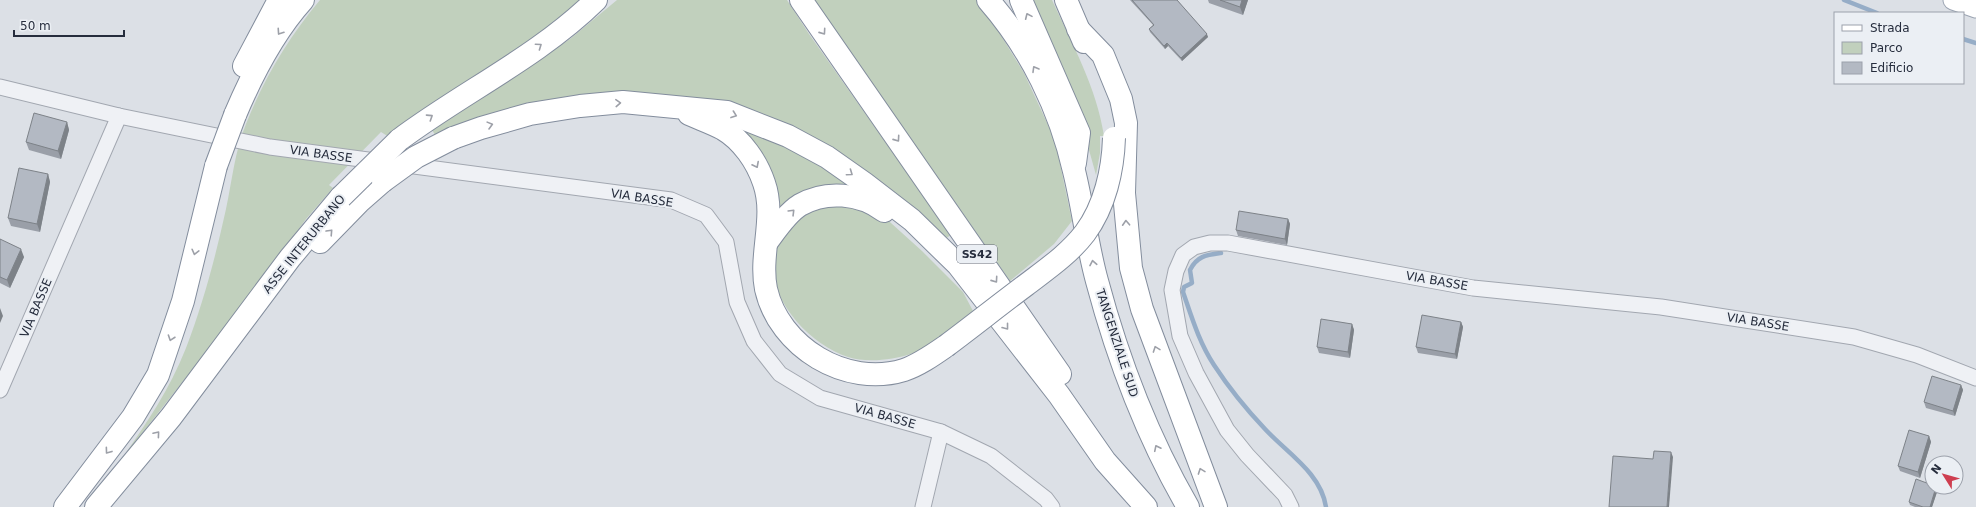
<svg xmlns="http://www.w3.org/2000/svg" width="1976" height="507" viewBox="0 0 1976 507" font-family="'DejaVu Sans',sans-serif">
<style>
.green{fill:#c1d0bd}
.lines{fill:none;stroke-linecap:round;stroke-linejoin:round}
.stream{stroke:#96adc7;stroke-width:4.5}
.minor-casing{stroke:#a2a7b0;stroke-width:17}
.major-casing{stroke:#9ba4b2;stroke-width:21}
.highway-casing{stroke:#838d9d;stroke-width:24}
.minor{stroke:#eff1f5;stroke-width:15}
.major{stroke:#fff;stroke-width:19}
.highway{stroke:#fff;stroke-width:22}
.highway-bridge-casing{stroke:#838d9d;stroke-width:24;stroke-linecap:butt}
.highway-bridge{stroke:#fff;stroke-width:22}
.wall{fill:#9a9fa8}
.shaded-wall{fill:#7d8288}
.building{fill:#b3b9c3;stroke:#7d8288}
.oneway{stroke:#9da0a8}
.labels{text-anchor:middle;dominant-baseline:central;stroke-width:4;stroke-linejoin:round;paint-order:stroke}
.shield{fill:#ebeff4;stroke:#616774;stroke-width:1}
.shield-label{font-size:11px;font-weight:bold;fill:#262d3d}
.street-label{font-size:12px;fill:#262d3d;stroke:#ebeff4}
</style>
<rect width="100%" height="100%" fill="#dce0e6"/>
<g class="green">
<path d="M 320,0 L 581,0 L 523,48 L 389,137 L 381,132 L 329,185 L 333,188 L 306,219 L 259,285 L 121,460 C 146,424 170,389 186,348 C 203,304 216,255 226,209 C 232,181 235,150 246,124 C 264,78 289,37 320,0 Z"/>
<path d="M 617,0 L 787,0 L 809,34 L 951,235 L 942,241 L 852,163 L 632,92 L 569,96 L 495,112 L 435,135 L 430,126 L 501,85 L 570,39 Z"/>
<path d="M 814,0 L 976,0 L 984,8 L 1024,73 L 1055,140 L 1072,221 L 1054,244 L 1010,281 Z"/>
<path d="M 1029,0 L 1052,0 C 1072,44 1097,88 1104,136 L 1100,136 L 1100,153 L 1096,175 L 1079,114 Z"/>
<path d="M 739,122 L 791,144 L 853,188 L 774,217 L 737,134 Z"/>
<path d="M 848,200 L 881,214 L 922,251 L 963,292 L 973,311 C 953,327 935,345 911,354 C 893,360 866,363 848,357 C 800,341 747,276 787,228 C 791,224 796,215 801,212 C 811,207 836,203 848,200 Z"/>
</g>
<g class="lines">
<g class="stream">
<path d="M 1844,0 L 1877,13"/>
<path d="M 1963,39 L 1976,43"/>
<path d="M 1221,253 C 1206,255 1197,256 1190,270 L 1192,283 L 1184,287 L 1183,292 C 1192,318 1199,342 1214,365 C 1229,388 1247,410 1265,429 C 1287,453 1321,473 1326,507"/>
</g>
<g class="minor-casing">
<g id="minor">
<path d="M 0,87 L 119,116 L 270,147 L 671,200 L 706,215 L 726,242 L 737,302 L 754,341 L 780,374 L 820,398 L 941,432 L 991,456 L 1046,499 L 1052,507"/>
<path d="M 0,390 L 119,116"/>
<path d="M 923,507 L 941,432"/>
<path d="M 1291,507 L 1285,495 L 1247,455 L 1227,430 L 1196,373 L 1180,336 L 1172,290 L 1176,271 L 1183,255 L 1194,247 L 1210,243 L 1228,243 L 1473,288 L 1661,307 L 1854,337 L 1917,355 L 1976,378"/>
</g>
</g>
<g class="major-casing">
<path id="major" d="M 1953,0 L 1976,8"/>
</g>
<g class="highway-casing">
<g id="highway">
<path d="M 801,0 L 1060,374"/>
<path d="M 988,0 C 1030,48 1060,109 1074,171 C 1083,207 1087,245 1097,281 C 1118,360 1147,436 1188,507"/>
<path d="M 1021,0 L 1079,133 L 1075,163"/>
<path d="M 1066,0 L 1084,42"/>
<path d="M 1078,29 L 1103,55 L 1121,99 L 1126,123 L 1124,193 L 1131,268 L 1142,309 L 1216,507"/>
<path d="M 244,66 L 279,0"/>
<path d="M 689,114 C 700,119 712,123 723,129 C 742,140 757,162 764,183 C 776,217 759,254 766,289 C 779,347 846,388 904,370 C 919,365 933,355 946,346"/>
<path d="M 235,115 C 251,77 275,31 303,0"/>
<path d="M 453,138 L 481,128 L 530,114 L 580,106 L 623,102 L 727,112 L 788,136 L 827,157 L 864,183 L 912,220 L 958,265 L 1059,395 L 1105,461 L 1146,507"/>
<path d="M 399,140 C 463,92 538,57 596,0"/>
<path d="M 320,242 L 359,202 L 383,181"/>
<path d="M 767,242 C 776,230 787,213 800,205 C 826,190 860,193 884,211"/>
<path d="M 65,507 L 133,417 L 158,375 L 183,301 L 216,166"/>
<path d="M 96,507 L 171,417 L 290,258 L 341,197"/>
</g>
</g>
<use href="#minor" class="minor"/>
<use href="#major" class="major"/>
<use href="#highway" class="highway"/>
<g class="highway-bridge-casing">
<g id="highway-bridge">
<path d="M 216,166 L 235,115"/>
<path d="M 383,181 L 416,157 L 453,138"/>
<path d="M 341,197 L 399,140"/>
<path d="M 946,346 C 973,326 999,305 1026,285 C 1047,269 1069,254 1085,233 C 1105,206 1113,170 1114,138"/>
</g>
</g>
<use href="#highway-bridge" class="highway-bridge"/>
</g>
<g class="wall">
<path d="M 1130,0 L 1177,0 L 1208,37 L 1182,61 L 1168,46 L 1165,49 L 1150,32 L 1149,29 L 1153,25 Z"/>
<path d="M 1208,0 L 1248,0 L 1243,15 L 1209,3 Z"/>
<path d="M 67,122 L 69,130 L 61,159 L 29,150 L 26,142 Z"/>
<path d="M 48,174 L 50,182 L 40,232 L 11,226 L 8,218 Z"/>
<path d="M 1288,219 L 1290,224 L 1287,245 L 1238,236 L 1236,230 Z"/>
<path d="M 0,239 L 24,257 L 10,288 L 0,283 Z"/>
<path d="M 1461,322 L 1463,327 L 1457,359 L 1418,353 L 1416,347 Z"/>
<path d="M 1352,324 L 1354,330 L 1350,358 L 1319,353 L 1317,347 Z"/>
<path d="M 1961,385 L 1963,390 L 1955,416 L 1926,408 L 1924,402 Z"/>
<path d="M 1929,436 L 1931,442 L 1920,478 L 1900,471 L 1898,466 Z"/>
<path d="M 1938,489 L 1932,507 L 1915,507 L 1910,505 L 1909,502 Z"/>
</g>
<g class="shaded-wall">
<path d="M 1242,0 L 1248,0 L 1243,15 L 1240,7 Z"/>
<path d="M 1207,34 L 1208,37 L 1182,61 L 1181,58 Z"/>
<path d="M 1167,43 L 1168,46 L 1165,49 L 1164,46 Z"/>
<path d="M 67,122 L 69,130 L 61,159 L 58,151 Z"/>
<path d="M 48,174 L 50,182 L 40,232 L 37,224 Z"/>
<path d="M 1288,219 L 1290,224 L 1287,245 L 1285,239 Z"/>
<path d="M 21,249 L 24,257 L 10,288 L 7,280 Z"/>
<path d="M 0,308 L 3,316 L 0,323 Z"/>
<path d="M 1461,322 L 1463,327 L 1457,359 L 1455,354 Z"/>
<path d="M 1352,324 L 1354,330 L 1350,358 L 1348,352 Z"/>
<path d="M 1961,385 L 1963,390 L 1955,416 L 1953,411 Z"/>
<path d="M 1929,436 L 1931,442 L 1920,478 L 1918,472 Z"/>
<path d="M 1671,452 L 1673,457 L 1669,507 L 1667,507 Z"/>
<path d="M 1936,487 L 1938,489 L 1932,507 L 1930,507 Z"/>
</g>
<g class="building">
<path d="M 1132,0 L 1177,0 L 1207,34 L 1181,58 L 1167,43 L 1164,46 L 1149,29 L 1154,25 Z"/>
<path d="M 1220,0 L 1242,0 L 1240,7 Z"/>
<path d="M 34,113 L 67,122 L 58,151 L 26,142 Z"/>
<path d="M 19,168 L 48,174 L 37,224 L 8,218 Z"/>
<path d="M 1239,211 L 1288,219 L 1285,239 L 1236,230 Z"/>
<path d="M 0,239 L 21,249 L 7,280 L 0,277 Z"/>
<path d="M 1422,315 L 1461,322 L 1455,354 L 1416,347 Z"/>
<path d="M 1321,319 L 1352,324 L 1348,352 L 1317,347 Z"/>
<path d="M 1932,376 L 1961,385 L 1953,411 L 1924,402 Z"/>
<path d="M 1909,430 L 1929,436 L 1918,472 L 1898,466 Z"/>
<path d="M 1654,451 L 1671,452 L 1667,507 L 1609,507 L 1613,456 L 1653,459 Z"/>
<path d="M 1916,479 L 1932,485 L 1932,487 L 1936,487 L 1930,507 L 1923,507 L 1909,502 Z"/>
</g>
<defs><path id="oneway-chevron" d="M-2-3.5L2.5 0L-2 3.5" fill="none" stroke-width="1.6" stroke-linecap="round" stroke-linejoin="round"/></defs>
<g class="oneway">
<use href="#oneway-chevron" transform="translate(1028 16) rotate(-114)"/>
<use href="#oneway-chevron" transform="translate(280 32) rotate(124)"/>
<use href="#oneway-chevron" transform="translate(823 32) rotate(55)"/>
<use href="#oneway-chevron" transform="translate(539 46) rotate(-35)"/>
<use href="#oneway-chevron" transform="translate(1035 69) rotate(-120)"/>
<use href="#oneway-chevron" transform="translate(618 103) rotate(-3)"/>
<use href="#oneway-chevron" transform="translate(734 115) rotate(20)"/>
<use href="#oneway-chevron" transform="translate(430 117) rotate(-33)"/>
<use href="#oneway-chevron" transform="translate(490 125) rotate(-15)"/>
<use href="#oneway-chevron" transform="translate(897 139) rotate(55)"/>
<use href="#oneway-chevron" transform="translate(756 165) rotate(63)"/>
<use href="#oneway-chevron" transform="translate(850 173) rotate(35)"/>
<use href="#oneway-chevron" transform="translate(792 212) rotate(-45)"/>
<use href="#oneway-chevron" transform="translate(1126 223) rotate(-93)"/>
<use href="#oneway-chevron" transform="translate(330 232) rotate(-47)"/>
<use href="#oneway-chevron" transform="translate(195 252) rotate(104)"/>
<use href="#oneway-chevron" transform="translate(1093 263) rotate(-101)"/>
<use href="#oneway-chevron" transform="translate(995 280) rotate(55)"/>
<use href="#oneway-chevron" transform="translate(1006 327) rotate(52)"/>
<use href="#oneway-chevron" transform="translate(171 338) rotate(109)"/>
<use href="#oneway-chevron" transform="translate(1156 349) rotate(-110)"/>
<use href="#oneway-chevron" transform="translate(157 434) rotate(-50)"/>
<use href="#oneway-chevron" transform="translate(1157 448) rotate(-116)"/>
<use href="#oneway-chevron" transform="translate(108 451) rotate(126)"/>
<use href="#oneway-chevron" transform="translate(1201 471) rotate(-110)"/>
</g>
<g class="labels">
<rect class="shield" x="957" y="245" width="40" height="18" rx="3"/>
<g class="shield-label">
<text x="977" y="254">SS42</text>
</g>
<g class="street-label">
<text transform="translate(321 154) rotate(8)">VIA BASSE</text>
<text transform="translate(642 198) rotate(9)">VIA BASSE</text>
<text transform="translate(304 244) rotate(-51)">ASSE INTERURBANO</text>
<text transform="translate(1437 281) rotate(10)">VIA BASSE</text>
<text transform="translate(36 308) rotate(-67)">VIA BASSE</text>
<text transform="translate(1758 322) rotate(9)">VIA BASSE</text>
<text transform="translate(1117 343) rotate(72)">TANGENZIALE SUD</text>
<text transform="translate(885 416) rotate(16)">VIA BASSE</text>
</g>
</g>
<rect x="1834" y="12" width="130" height="72" fill="#ebeff4" stroke="#9ca1ab"/>
<rect x="1842" y="25" width="20" height="6" fill="#ffffff" stroke="#9ca1ab"/>
<text x="1870" y="32" font-size="12" fill="#262d3d">Strada</text>
<rect x="1842" y="42" width="20" height="12" fill="#c1d0bd" stroke="#9ca1ab"/>
<text x="1870" y="52" font-size="12" fill="#262d3d">Parco</text>
<rect x="1842" y="62" width="20" height="12" fill="#b3b9c3" stroke="#9ca1ab"/>
<text x="1870" y="72" font-size="12" fill="#262d3d">Edificio</text>
<g transform="translate(1944 475) rotate(307)"><circle r="19" fill="#ebeff4" stroke="#9ca1ab"/>
<path d="M0-3L7 15L0 10L-7 15Z" fill="#ce3e50"/>
<text y="-6" font-size="11" font-weight="bold" text-anchor="middle" fill="#262d3d">N</text>
</g>
<path d="M14 30v6h110v-6" fill="none" stroke="#262d3d" stroke-width="2"/>
<text x="20" y="30" font-size="12" fill="#262d3d" stroke="#ebeff4" stroke-width="3" paint-order="stroke">50 m</text>
</svg>
